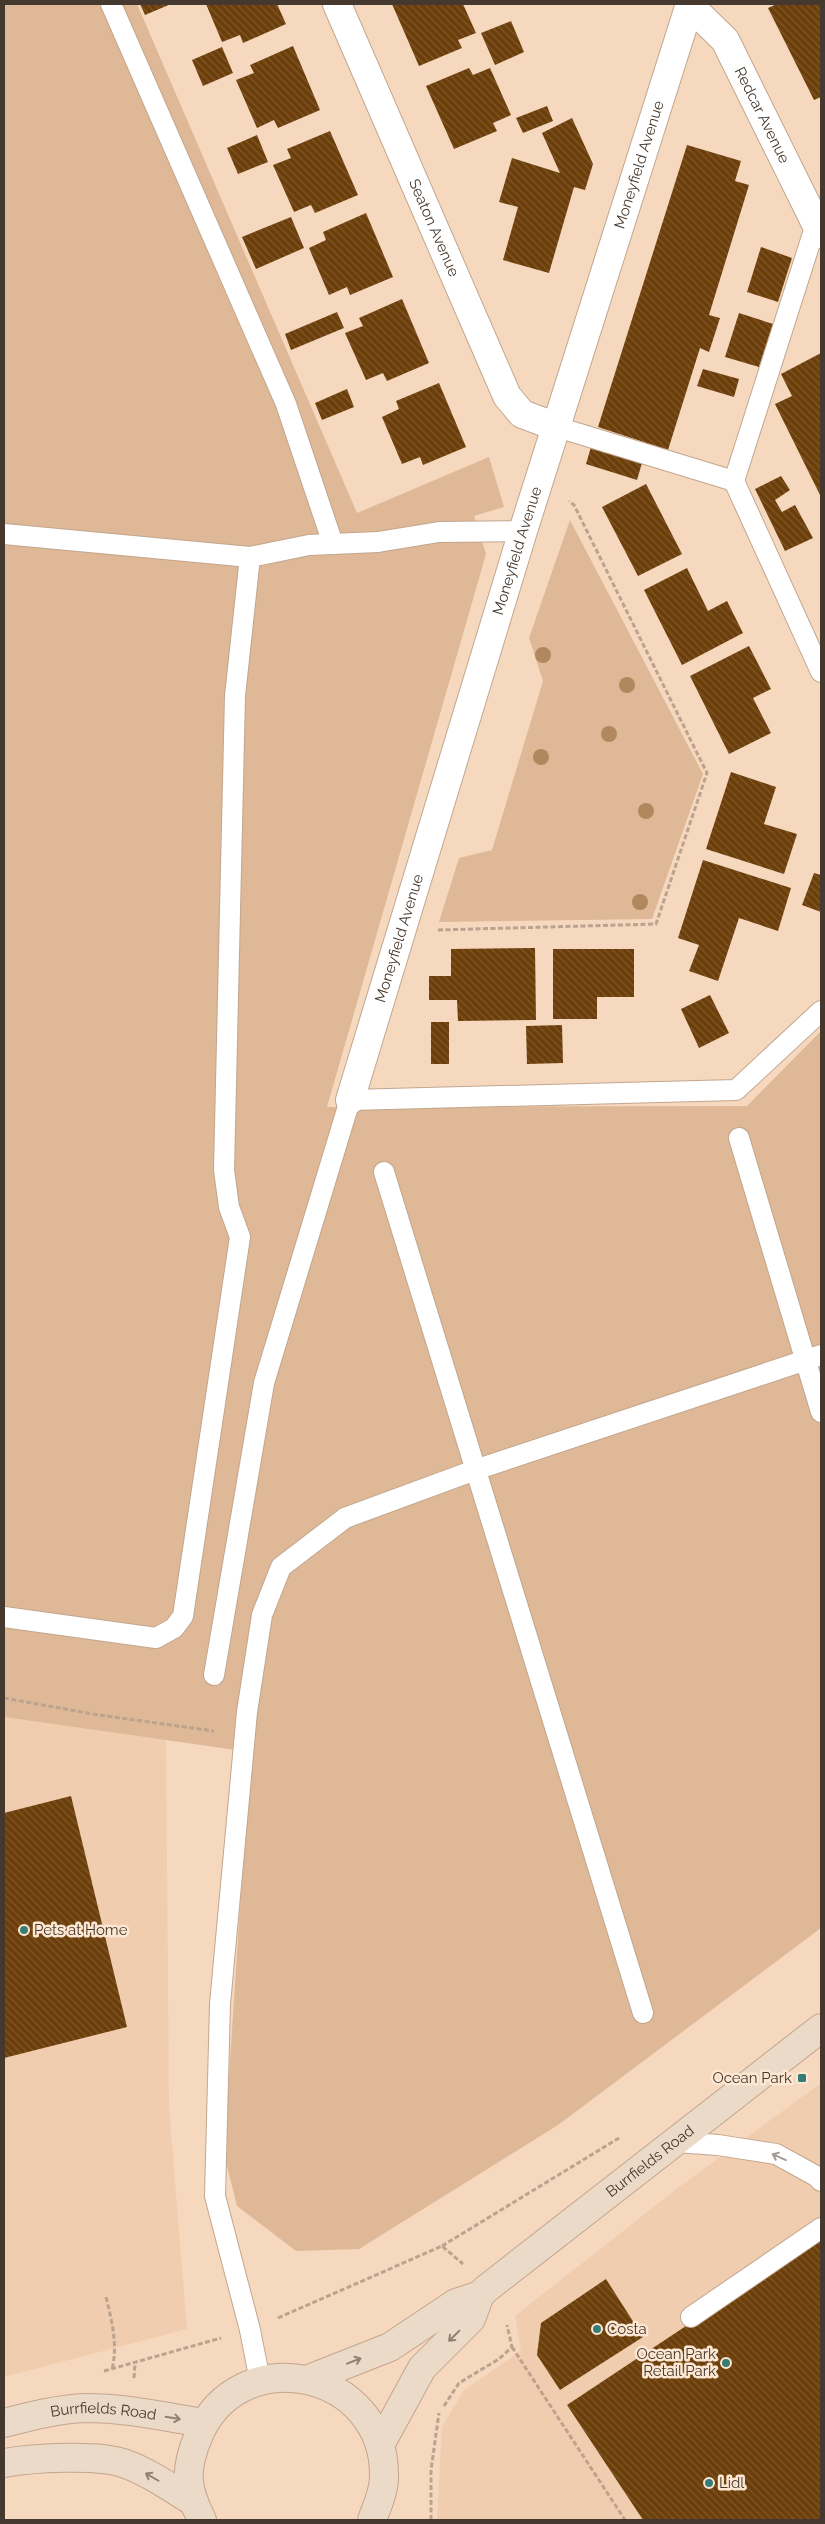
<svg xmlns="http://www.w3.org/2000/svg" width="825" height="2524" viewBox="0 0 825 2524" font-family="Raleway,sans-serif">
<style>
.built{fill:#f0cdae}
.green{fill:#deb897}
.building{fill:url(#building-back-hatch)}
.lines{fill:none;stroke-linecap:round;stroke-linejoin:round}
.lane-casing{stroke:#c2a68e;stroke-width:22}
.street-casing{stroke:#c2a68e;stroke-width:30}
.secondary-casing{stroke:#c2a68e;stroke-width:30}
.path{stroke:#bba38f;stroke-width:3;stroke-dasharray:5 2.5;stroke-linecap:butt}
.lane{stroke:#fff;stroke-width:20}
.street{stroke:#fff;stroke-width:28}
.secondary{stroke:#ecdac8;stroke-width:28}
.tree{fill:#b1885e}
.oneway{stroke:#a29c97}
.oneway2{stroke:#908174}
.poi-dot{fill:#367d75;stroke:#fee7d2;stroke-width:2}
.labels{text-anchor:middle;dominant-baseline:central;stroke-width:5;stroke-linejoin:round;paint-order:stroke}
.street-label{font-size:15px;fill:#45392f;stroke:#fee7d2}
.poi-label{font-size:15px;fill:#45392f;stroke:#fee7d2;text-anchor:start}
</style>
<defs>
<pattern id="building-back-hatch" width="6" height="6" patternUnits="userSpaceOnUse" patternTransform="scale(1.25)"><rect width="6" height="6" fill="#6c3e09"/><path d="M-1 5l2 2M0 0l6 6M5-1l2 2" fill="none" stroke="#7e592e"/></pattern>
</defs>
<rect width="100%" height="100%" fill="#f6d8bf"/>
<g class="built">
<path d="M 4,1717 L 166,1740 L 169,2107 L 187,2329 L 4,2377 Z"/>
<path d="M 821,2083 L 821,2520 L 437,2520 L 442,2427 L 464,2390 L 521,2351 L 515,2316 L 679,2187 Z"/>
</g>
<g class="green">
<path d="M 4,4 L 137,4 L 357,513 L 489,457 L 504,507 L 474,516 L 486,554 L 327,1107 L 747,1106 L 821,1031 L 821,1928 L 558,2125 L 359,2249 L 296,2251 L 237,2206 L 224,2154 L 250,1752 L 4,1717 Z"/>
<path d="M 570,520 L 703,774 L 652,919 L 439,922 L 459,858 L 492,850 L 543,681 L 529,638 Z"/>
</g>
<g class="building">
<path d="M 140,4 L 171,4 L 145,15 Z"/>
<path d="M 206,4 L 277,4 L 286,24 L 243,43 L 240,35 L 222,42 Z"/>
<path d="M 392,4 L 463,4 L 476,33 L 458,40 L 462,48 L 419,66 Z"/>
<path d="M 777,4 L 821,4 L 821,97 L 814,100 L 768,8 Z"/>
<path d="M 511,21 L 524,52 L 495,65 L 481,33 Z"/>
<path d="M 293,46 L 320,110 L 278,128 L 274,120 L 257,128 L 236,80 L 254,73 L 250,65 Z"/>
<path d="M 222,47 L 233,73 L 203,86 L 192,60 Z"/>
<path d="M 469,68 L 473,75 L 490,68 L 511,115 L 493,123 L 497,131 L 454,149 L 426,86 Z"/>
<path d="M 547,106 L 553,121 L 523,133 L 516,118 Z"/>
<path d="M 572,118 L 593,164 L 585,190 L 574,187 L 549,273 L 503,260 L 518,207 L 499,202 L 512,158 L 560,173 L 542,133 Z"/>
<path d="M 330,131 L 358,195 L 315,213 L 311,205 L 294,212 L 273,165 L 291,158 L 287,149 Z"/>
<path d="M 257,135 L 268,162 L 238,174 L 227,148 Z"/>
<path d="M 687,145 L 741,161 L 735,181 L 749,185 L 709,315 L 720,318 L 709,352 L 700,348 L 668,450 L 598,427 Z"/>
<path d="M 366,213 L 393,277 L 350,295 L 347,287 L 329,295 L 309,248 L 326,240 L 323,232 Z"/>
<path d="M 291,217 L 304,248 L 256,269 L 242,237 Z"/>
<path d="M 761,247 L 792,258 L 778,302 L 747,292 Z"/>
<path d="M 402,299 L 429,363 L 387,381 L 383,373 L 366,380 L 345,333 L 363,326 L 359,318 Z"/>
<path d="M 337,312 L 344,328 L 291,350 L 285,334 Z"/>
<path d="M 739,313 L 773,324 L 759,367 L 725,357 Z"/>
<path d="M 821,353 L 821,497 L 775,404 L 792,396 L 781,374 Z"/>
<path d="M 703,369 L 739,379 L 734,397 L 697,386 Z"/>
<path d="M 439,383 L 466,447 L 423,465 L 420,457 L 402,464 L 382,417 L 399,409 L 396,401 Z"/>
<path d="M 347,389 L 354,407 L 322,420 L 315,403 Z"/>
<path d="M 591,447 L 642,463 L 637,480 L 586,464 Z"/>
<path d="M 781,476 L 790,490 L 775,500 L 782,512 L 795,505 L 813,538 L 785,551 L 755,489 Z"/>
<path d="M 646,484 L 682,554 L 638,576 L 602,507 Z"/>
<path d="M 687,568 L 708,611 L 727,601 L 743,633 L 682,665 L 644,590 Z"/>
<path d="M 749,646 L 771,689 L 753,698 L 771,733 L 729,754 L 690,676 Z"/>
<path d="M 731,772 L 776,787 L 764,824 L 797,834 L 784,874 L 706,849 Z"/>
<path d="M 703,860 L 791,888 L 778,931 L 739,918 L 718,981 L 689,971 L 699,945 L 678,938 Z"/>
<path d="M 814,873 L 821,875 L 821,912 L 802,905 Z"/>
<path d="M 535,948 L 536,1020 L 458,1021 L 457,1000 L 429,1000 L 429,976 L 451,976 L 451,949 Z"/>
<path d="M 553,949 L 634,949 L 634,997 L 597,997 L 597,1019 L 553,1019 Z"/>
<path d="M 710,995 L 729,1033 L 699,1048 L 681,1009 Z"/>
<rect x="431" y="1022" width="18" height="42"/>
<path d="M 562,1025 L 563,1063 L 527,1064 L 526,1026 Z"/>
<path d="M 71,1796 L 127,2027 L 4,2058 L 4,1813 Z"/>
<path d="M 820,2237 L 821,2520 L 643,2520 L 567,2405 Z"/>
<path d="M 606,2279 L 643,2337 L 560,2390 L 537,2355 L 541,2323 Z"/>
</g>
<g class="lines">
<g class="lane-casing">
<g id="lane">
<path d="M 111,4 L 286,404 L 333,544"/>
<path d="M 557,427 L 734,481 L 816,224"/>
<path d="M 734,481 L 821,672"/>
<path d="M 4,534 L 250,557 L 309,545 L 378,542 L 439,532 L 523,531"/>
<path d="M 739,1138 L 821,1412"/>
<path d="M 384,1172 L 643,2013"/>
<path d="M 4,1617 L 156,1638 L 174,1628 L 183,1616 L 240,1237 L 229,1207 L 224,1170 L 235,696 L 250,557"/>
<path d="M 214,1675 L 264,1383 L 350,1100 L 736,1090 L 821,1011"/>
<path d="M 676,2142 L 718,2145 L 776,2154 L 816,2176 L 821,2181"/>
<path d="M 691,2317 L 821,2228"/>
<path d="M 260,2381 L 250,2330 L 215,2196 L 220,2004 L 247,1712 L 262,1615 L 281,1567 L 345,1518 L 475,1470 L 821,1355"/>
</g>
</g>
<g class="street-casing">
<g id="street">
<path id="s1" d="M 337,4 L 507,396 L 522,414 L 557,427"/>
<path id="s2" d="M 689,5 L 725,40 L 821,234"/>
<path id="s3" d="M 350,1100 L 523,531 L 690,4"/>
</g>
</g>
<g class="secondary-casing">
<g id="secondary">
<path d="M 309,2379 L 390,2347 L 456,2303 L 480,2295"/>
<path id="s4" d="M 4,2423 C 31,2416 58,2409 86,2408 C 126,2408 165,2417 204,2423"/>
<path id="s5" d="M 380,2445 L 422,2368 L 471,2319 L 480,2295 L 486,2289 L 821,2028"/>
<path d="M 4,2463 C 32,2458 97,2454 123,2463 C 149,2472 171,2488 194,2502"/>
<path d="M 202,2520 C 186,2488 184,2471 198,2437 C 238,2339 386,2370 384,2477 C 384,2492 377,2506 372,2520"/>
</g>
</g>
<g class="path">
<path d="M 438,930 L 656,924 L 707,773 L 574,505 L 569,501"/>
<path d="M 4,1698 L 99,1715 L 214,1731"/>
<path d="M 442,2246 L 619,2138"/>
<path d="M 106,2297 C 112,2322 118,2344 112,2370"/>
<path d="M 278,2318 L 442,2246 L 463,2264"/>
<path d="M 512,2347 L 625,2520"/>
<path d="M 104,2371 L 221,2338"/>
<path d="M 134,2378 L 135,2364"/>
<path d="M 444,2406 L 459,2383 L 499,2359 L 512,2347 L 507,2325"/>
<path d="M 431,2520 L 431,2470 L 439,2413"/>
</g>
<use href="#lane" class="lane"/>
<use href="#street" class="street"/>
<use href="#secondary" class="secondary"/>
</g>
<g class="tree">
<circle cx="543" cy="655" r="8"/>
<circle cx="627" cy="685" r="8"/>
<circle cx="609" cy="734" r="8"/>
<circle cx="541" cy="757" r="8"/>
<circle cx="646" cy="811" r="8"/>
<circle cx="640" cy="902" r="8"/>
</g>
<defs><path id="oneway-shaft" d="M-6 0H5M1.5-3L5.5 0L1.5 3" fill="none" stroke-width="1.6" stroke-linecap="round" stroke-linejoin="round" transform="scale(1.25)"/></defs>
<use class="oneway" href="#oneway-shaft" transform="translate(779 2157) rotate(-156)"/>
<g class="oneway2">
<use href="#oneway-shaft" transform="translate(454 2336) rotate(135)"/>
<use href="#oneway-shaft" transform="translate(354 2361) rotate(-21)"/>
<use href="#oneway-shaft" transform="translate(173 2418) rotate(10)"/>
<use href="#oneway-shaft" transform="translate(152 2477) rotate(-150)"/>
</g>
<g class="poi-dot">
<circle cx="24" cy="1930" r="5"/>
<rect x="797" y="2073" width="10" height="10" rx="2.5"/>
<circle cx="597" cy="2329" r="5"/>
<circle cx="726" cy="2363" r="5"/>
<circle cx="709" cy="2483" r="5"/>
</g>
<g class="labels">
<g class="street-label">
<text stroke="none"><textPath href="#s2" startOffset="134">Redcar Avenue</textPath></text>
<text stroke="none"><textPath href="#s3" startOffset="979">Moneyfield Avenue</textPath></text>
<text stroke="none"><textPath href="#s1" startOffset="244">Seaton Avenue</textPath></text>
<text stroke="none"><textPath href="#s3" startOffset="574">Moneyfield Avenue</textPath></text>
<text stroke="none"><textPath href="#s3" startOffset="169">Moneyfield Avenue</textPath></text>
<text stroke="none"><textPath href="#s5" startOffset="399">Burrfields Road</textPath></text>
<text stroke="none"><textPath href="#s4" startOffset="101">Burrfields Road</textPath></text>
</g>
<g class="poi-label">
<text x="34" y="1930">Pets at Home</text>
<text x="792" y="2078" text-anchor="end">Ocean Park</text>
<text x="607" y="2329">Costa</text>
<text x="716" y="2354" text-anchor="end">Ocean Park<tspan x="716" dy="17">Retail Park</tspan></text>
<text x="719" y="2483">Lidl</text>
</g>
</g>
<rect width="825" height="2524" fill="none" stroke="#45392f" stroke-width="10"/>
</svg>
